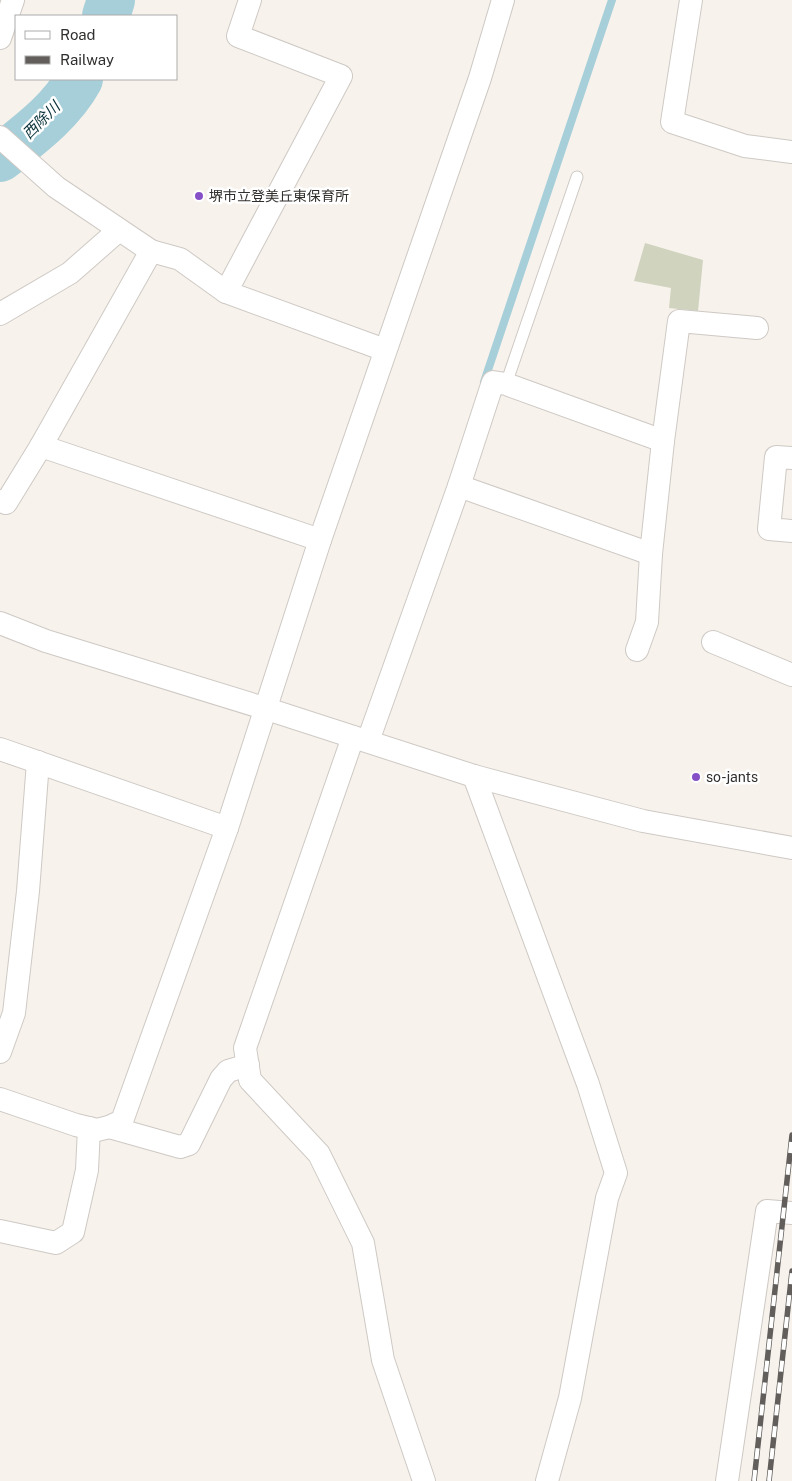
<svg xmlns="http://www.w3.org/2000/svg" width="792" height="1481" viewBox="0 0 792 1481" font-family="'Public Sans','Noto Sans JP',sans-serif">
<style>
.green{fill:#d0d3be}
.lines{fill:none;stroke-linecap:round;stroke-linejoin:round}
.stream{stroke:#a6cfd9;stroke-width:8}
.river{stroke:#a6cfd9;stroke-width:48}
.service-casing{stroke:#cec9c4;stroke-width:13}
.minor-casing{stroke:#cec9c4;stroke-width:24}
.service{stroke:#fff;stroke-width:11}
.minor{stroke:#fff;stroke-width:22}
.rail-casing{stroke:#615e5b;stroke-width:5.5}
.rail{stroke:#fff;stroke-width:4;stroke-dasharray:11;stroke-linecap:butt}
.poi-dot{fill:#8650c7;stroke:#fff;stroke-width:2}
.labels{text-anchor:middle;dominant-baseline:central;stroke-width:5;stroke-linejoin:round;paint-order:stroke}
.poi-label{font-size:14px;fill:#312f2d;stroke:#fff;text-anchor:start}
.water-label{font-size:15px;font-style:italic;fill:#093139;stroke:#fff}
</style>
<rect width="100%" height="100%" fill="#f7f2ec"/>
<path class="green" d="M 645,243 L 703,260 L 698,311 L 669,308 L 671,288 L 634,281 Z"/>
<g class="lines">
<path class="stream" d="M 484,382 L 612,0"/>
<g class="river">
<path d="M 106,16 L 111,0"/>
<path d="M 0,158 C 29,135 61,112 79,79"/>
</g>
<g class="service-casing">
<path id="service" d="M 506,384 L 577,177"/>
</g>
<g class="minor-casing">
<g id="minor">
<path d="M 250,0 L 238,36 L 341,76 L 226,292 L 385,350"/>
<path d="M 691,0 L 672,122 L 745,146 L 792,152"/>
<path d="M 0,38 L 13,0"/>
<path d="M 0,137 L 56,187 L 151,251 L 41,446 L 6,503 L 0,501"/>
<path d="M 151,251 L 180,259 L 226,292"/>
<path d="M 0,314 L 70,273 L 119,230"/>
<path d="M 41,446 L 320,540"/>
<path d="M 792,458 L 776,457 L 769,529 L 792,531"/>
<path d="M 459,486 L 651,554"/>
<path d="M 0,623 L 46,641 L 267,709 L 474,776 L 643,821 L 792,848"/>
<path d="M 713,642 L 792,675"/>
<path d="M 637,650 L 647,622 L 651,554 L 663,441 L 679,321 L 757,328"/>
<path d="M 353,737 L 245,1048 L 250,1080 L 319,1154 L 363,1243 L 383,1360 L 424,1481"/>
<path d="M 368,741 L 459,486 L 493,382 L 506,384 L 663,441"/>
<path d="M 0,749 L 227,828"/>
<path d="M 474,776 L 588,1084 L 616,1173 L 607,1198 L 570,1398 L 547,1481"/>
<path d="M 0,1052 L 14,1013 L 28,891 L 38,762"/>
<path d="M 0,1099 L 76,1125 L 97,1130 L 109,1127 L 122,1121 L 227,828 L 320,540 L 480,78 L 503,0"/>
<path d="M 109,1127 L 180,1147 L 189,1144 L 221,1079 L 228,1071 L 248,1065"/>
<path d="M 0,1231 L 56,1243 L 73,1232 L 87,1170 L 89,1128"/>
<path d="M 727,1481 L 767,1211 L 792,1213"/>
</g>
</g>
<use href="#service" class="service"/>
<use href="#minor" class="minor"/>
<g class="rail-casing">
<g id="rail">
<path d="M 754,1481 L 792,1135"/>
<path d="M 769,1481 L 792,1271"/>
</g>
</g>
<use href="#rail" class="rail"/>
</g>
<g class="poi-dot">
<circle cx="199" cy="196" r="5"/>
<circle cx="696" cy="777" r="5"/>
</g>
<g class="labels">
<g class="poi-label">
<text x="209" y="196">堺市立登美丘東保育所</text>
<text x="706" y="777">so-jants</text>
</g>
<g class="water-label">
<text transform="translate(41 120) rotate(-45)">西除川</text>
</g>
</g>
<rect x="15" y="15" width="162" height="65" fill="#ffffff" stroke="#adacab"/>
<rect x="25" y="31" width="25" height="8" fill="#ffffff" stroke="#adacab"/>
<text x="60" y="40" font-size="15" fill="#312f2d">Road</text>
<rect x="25" y="56" width="25" height="8" fill="#615e5b" stroke="#adacab"/>
<text x="60" y="65" font-size="15" fill="#312f2d">Railway</text>
</svg>
